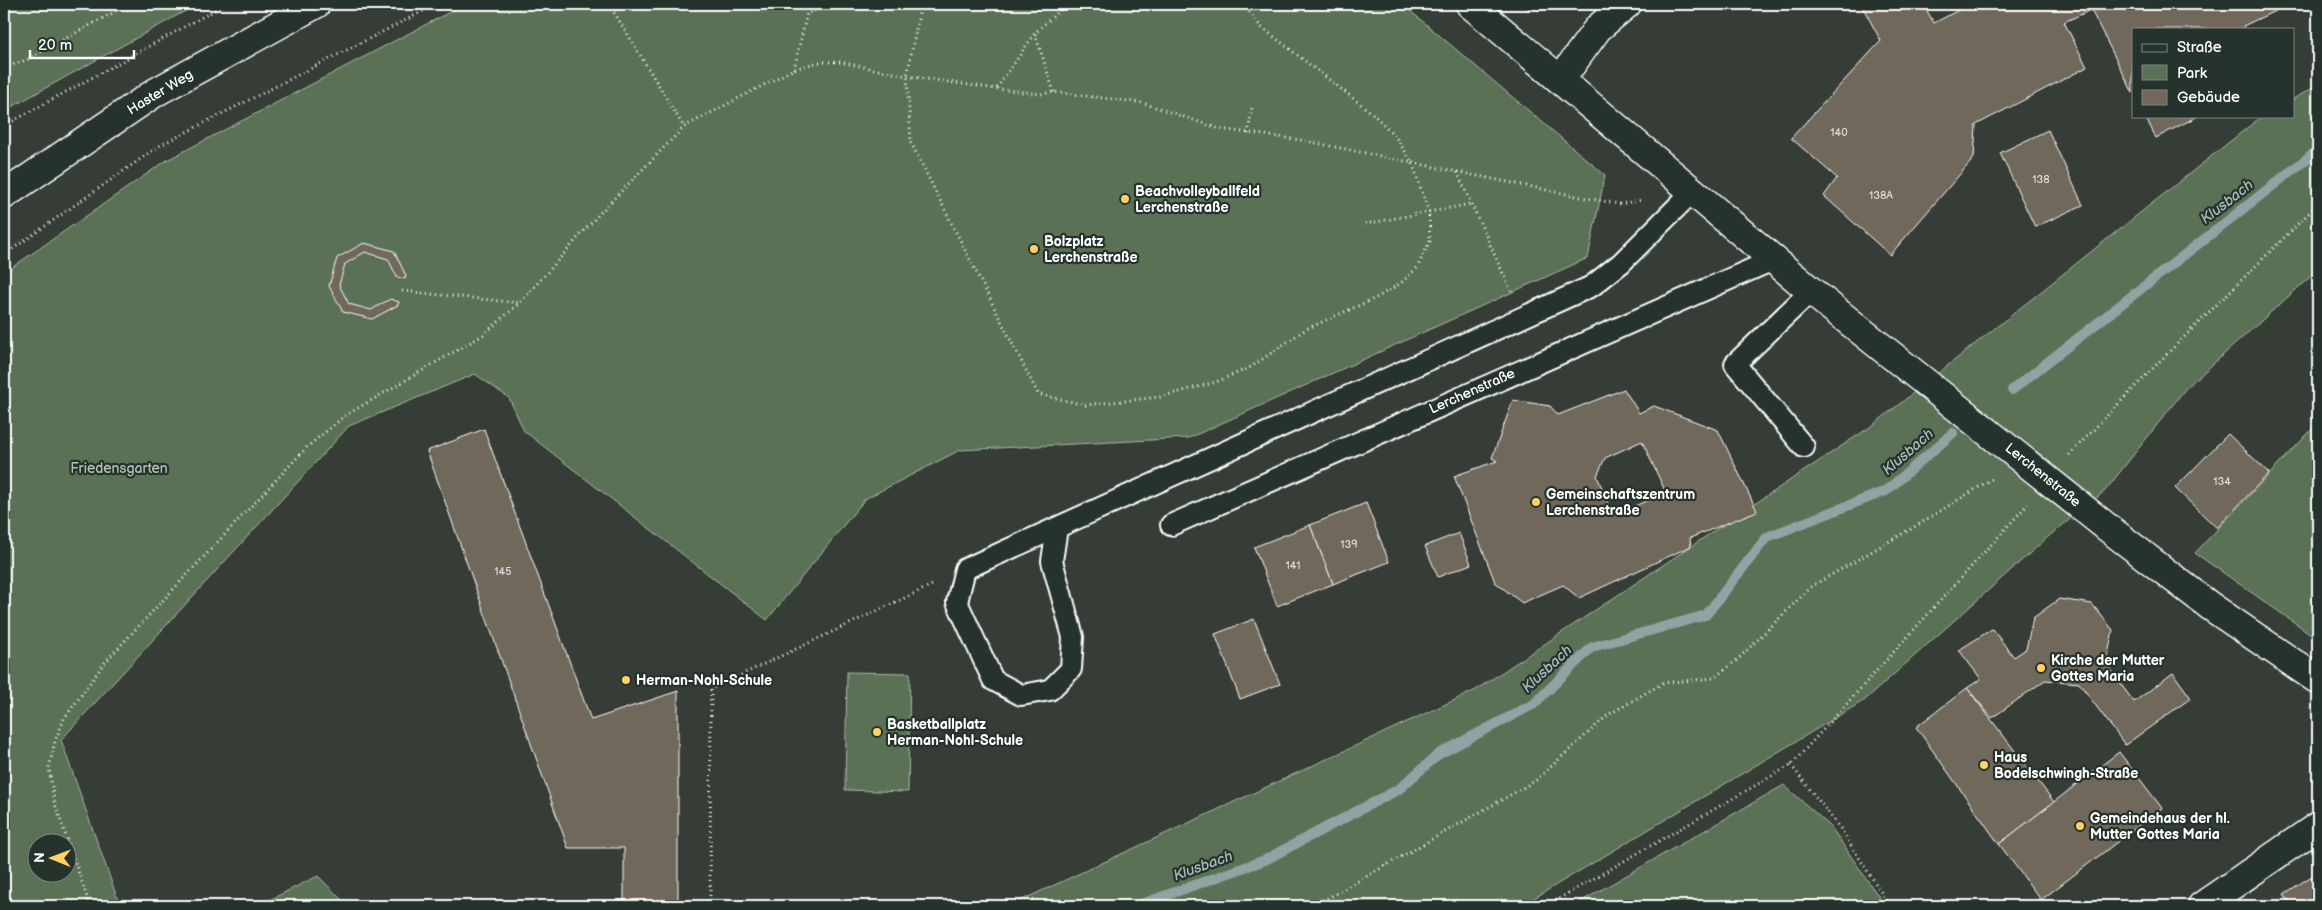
<svg xmlns="http://www.w3.org/2000/svg" width="2322" height="910" viewBox="0 0 2322 910" font-family="'Balsamiq Sans',sans-serif">
<style>
.green{fill:#5a7155;stroke:#acb8aa;fill-rule:evenodd}
.lines{fill:none;stroke-linecap:round;stroke-linejoin:round}
.stream{stroke:#8fa5a4;stroke-width:10}
.building{fill:#71675b;stroke:#fff;fill-rule:evenodd}
.lane-casing{stroke:#fff;stroke-width:24}
.street-casing{stroke:#fff;stroke-width:31}
.secondary-casing{stroke:#fff;stroke-width:31}
.path{stroke:#fff;stroke-width:3;stroke-dasharray:1 4;stroke-linecap:butt}
.lane{stroke:#26332d;stroke-width:20}
.street{stroke:#26332d;stroke-width:28}
.secondary{stroke:#26332d;stroke-width:28}
.poi-dot{fill:#ffd166;stroke:#26332d;stroke-width:2}
.labels{text-anchor:middle;dominant-baseline:central;stroke-width:4.5;stroke-linejoin:round;paint-order:stroke}
.number-label{font-size:11px;fill:#dcd9d6}
.street-label{font-size:14px;fill:#fff;stroke:#26332d}
.poi-label{font-size:14px;font-weight:bold;fill:#fff;stroke:#26332d;text-anchor:start}
.park-label{font-size:14px;fill:#b5bfb2;stroke:#26332d}
.water-label{font-size:15px;font-style:italic;fill:#abbcbb;stroke:#26332d}
</style>
<rect width="100%" height="100%" fill="#353d36"/>
<filter id="ink" filterUnits="userSpaceOnUse"><feTurbulence type="fractalNoise" baseFrequency=".02" numOctaves="2"/><feDisplacementMap in="SourceGraphic" scale="10" xChannelSelector="R" yChannelSelector="G"/><feConvolveMatrix kernelMatrix="1 2 1 2 8 2 1 2 1" color-interpolation-filters="sRGB"/></filter>
<g filter="url(#ink)">
<g class="green">
<path d="M 4,4 L 198,4 L 4,111 Z"/>
<path d="M 465,4 L 1402,4 L 1605,175 L 1588,258 L 1189,438 L 960,450 L 865,499 L 767,620 L 524,431 L 509,398 L 475,374 L 349,426 L 61,740 L 120,906 L 4,906 L 4,273 L 167,160 ZM 38,842 L 68,842 L 68,872 L 38,872 Z"/>
<path d="M 2318,85 L 2318,270 L 2186,388 L 2105,491 L 2048,537 L 1865,700 L 1521,906 L 1009,906 L 1474,691 L 1873,425 L 2262,116 L 2293,116 L 2293,99 Z"/>
<path d="M 2318,423 L 2318,639 L 2195,553 Z"/>
<path d="M 847,672 L 910,673 L 908,792 L 845,790 Z"/>
<path d="M 1784,785 L 1831,827 L 1885,906 L 1573,906 Z"/>
<path d="M 318,876 L 348,906 L 257,906 Z"/>
</g>
<g class="lines">
<g class="stream">
<path d="M 2012,390 L 2318,150"/>
<path d="M 1136,906 L 1265,860 L 1399,789 L 1439,754 L 1534,704 L 1592,647 L 1706,615 L 1767,537 L 1886,491 L 1953,433"/>
</g>
</g>
<g class="building">
<path d="M 1861,4 L 1923,4 L 1934,23 L 1970,4 L 2290,4 L 2243,26 L 2245,29 L 2133,29 L 2133,93 L 2091,10 L 2064,22 L 2087,67 L 1976,125 L 1974,158 L 1890,255 L 1824,196 L 1837,178 L 1791,138 L 1881,41 Z"/>
<path d="M 2145,116 L 2198,116 L 2156,138 Z"/>
<path d="M 2048,130 L 2083,205 L 2035,227 L 2000,153 Z"/>
<path d="M 364,243 L 394,251 L 406,276 L 405,279 L 397,277 L 388,259 L 365,252 L 345,264 L 339,285 L 349,304 L 371,310 L 390,299 L 399,302 L 398,305 L 372,319 L 343,312 L 329,286 L 337,258 Z"/>
<path d="M 1624,389 L 1639,413 L 1654,406 L 1718,430 L 1757,511 L 1690,538 L 1691,546 L 1579,598 L 1563,585 L 1522,603 L 1495,582 L 1454,476 L 1497,461 L 1492,458 L 1513,400 L 1550,406 L 1558,415 ZM 1642,441 L 1666,493 L 1613,515 L 1597,476 L 1605,458 Z"/>
<path d="M 484,429 L 591,720 L 678,691 L 678,906 L 624,906 L 624,848 L 568,848 L 427,451 Z"/>
<path d="M 2228,434 L 2269,473 L 2217,528 L 2175,488 Z"/>
<path d="M 1366,503 L 1389,562 L 1333,584 L 1310,525 Z"/>
<path d="M 1310,525 L 1333,584 L 1277,606 L 1254,547 Z"/>
<path d="M 1459,533 L 1471,564 L 1438,577 L 1425,546 Z"/>
<path d="M 2059,599 L 2092,604 L 2113,630 L 2106,664 L 2134,702 L 2173,673 L 2191,698 L 2125,745 L 2079,683 L 2045,680 L 1992,718 L 1967,688 L 1981,679 L 1959,650 L 1992,629 L 2014,657 L 2026,649 L 2033,618 Z"/>
<path d="M 1254,619 L 1280,684 L 1240,699 L 1215,634 Z"/>
<path d="M 1967,688 L 2054,802 L 1999,844 L 1916,727 Z"/>
<path d="M 2119,752 L 2162,808 L 2041,900 L 1999,844 Z"/>
<path d="M 2318,872 L 2318,906 L 2292,906 L 2284,894 Z"/>
</g>
<g class="lines">
<g class="lane-casing">
<g id="lane">
<path d="M 1804,447 L 1735,364 L 1811,291"/>
<path d="M 1171,525 L 1775,259"/>
<path d="M 1057,528 L 1052,561 L 1073,637 L 1071,669 L 1050,690 L 1021,695 L 993,680 L 957,602 L 965,569 L 1592,286 L 1621,263 L 1692,192"/>
</g>
</g>
<g class="street-casing">
<g id="street">
<path d="M 1561,79 L 1598,28 L 1627,4"/>
<path d="M 2202,906 L 2318,826"/>
</g>
</g>
<g class="secondary-casing">
<g id="secondary">
<path d="M 1470,4 L 1811,291 L 2108,528 L 2210,606 L 2318,680"/>
<path d="M 4,195 L 156,92 L 316,4"/>
</g>
</g>
<g class="path">
<path d="M 609,4 L 684,127"/>
<path d="M 921,4 L 907,76 L 911,143 L 1038,394 L 1085,405 L 1160,397 L 1216,382 L 1251,367 L 1306,329 L 1376,298 L 1401,283 L 1417,268 L 1430,241 L 1429,213 L 1412,162 L 1395,136 L 1372,113 L 1260,26 L 1243,4"/>
<path d="M 1526,4 L 1529,10"/>
<path d="M 1035,34 L 1054,92"/>
<path d="M 4,68 L 28,59 L 129,4"/>
<path d="M 794,69 L 807,13 L 837,4"/>
<path d="M 997,88 L 1035,33 L 1066,4"/>
<path d="M 4,126 L 226,4"/>
<path d="M 1248,134 L 1252,107"/>
<path d="M 1457,172 L 1511,291"/>
<path d="M 1365,224 L 1471,204"/>
<path d="M 4,255 L 159,146 L 437,4"/>
<path d="M 402,291 L 520,303"/>
<path d="M 2069,455 L 2160,361 L 2318,204"/>
<path d="M 1791,765 L 1840,828 L 1890,906"/>
<path d="M 90,906 L 54,801 L 49,768 L 55,741 L 64,719 L 105,662 L 307,447 L 346,415 L 483,335 L 520,303 L 600,213 L 684,127 L 794,69 L 819,62 L 840,62 L 907,76 L 997,89 L 1041,94 L 1054,92 L 1143,103 L 1220,129 L 1301,140 L 1586,198 L 1620,204 L 1642,200"/>
<path d="M 710,906 L 711,689 L 932,585"/>
<path d="M 1314,906 L 1535,781 L 1608,715 L 1663,683 L 1714,678 L 1737,660 L 1812,586 L 1916,526 L 1995,477"/>
<path d="M 1546,906 L 1791,765 L 2028,504"/>
</g>
<use href="#lane" class="lane"/>
<use href="#street" class="street"/>
<use href="#secondary" class="secondary"/>
</g>
</g>
<g class="poi-dot">
<circle cx="1125" cy="199" r="5"/>
<circle cx="1034" cy="249" r="5"/>
<circle cx="1536" cy="502" r="5"/>
<circle cx="2041" cy="668" r="5"/>
<circle cx="626" cy="680" r="5"/>
<circle cx="877" cy="732" r="5"/>
<circle cx="1984" cy="765" r="5"/>
<circle cx="2080" cy="826" r="5"/>
</g>
<g class="labels">
<g class="number-label">
<text x="1839" y="132">140</text>
<text x="2041" y="179">138</text>
<text x="1881" y="195">138A</text>
<text x="2222" y="481">134</text>
<text x="1349" y="544">139</text>
<text x="1293" y="565">141</text>
<text x="503" y="571">145</text>
</g>
<g class="street-label">
<text transform="translate(160 92) rotate(-31)">Haster Weg</text>
<text transform="translate(1472 391) rotate(-24)">Lerchenstraße</text>
<text transform="translate(2043 475) rotate(39)">Lerchenstraße</text>
</g>
<g class="poi-label">
<text x="1135" y="191">Beachvolleyballfeld<tspan x="1135" dy="16">Lerchenstraße</tspan></text>
<text x="1044" y="241">Bolzplatz<tspan x="1044" dy="16">Lerchenstraße</tspan></text>
<text x="1546" y="494">Gemeinschaftszentrum<tspan x="1546" dy="16">Lerchenstraße</tspan></text>
<text x="2051" y="660">Kirche der Mutter<tspan x="2051" dy="16">Gottes Maria</tspan></text>
<text x="636" y="680">Herman-Nohl-Schule</text>
<text x="887" y="724">Basketballplatz<tspan x="887" dy="16">Herman-Nohl-Schule</tspan></text>
<text x="1994" y="757">Haus<tspan x="1994" dy="16">Bodelschwingh-Straße</tspan></text>
<text x="2090" y="818">Gemeindehaus der hl.<tspan x="2090" dy="16">Mutter Gottes Maria</tspan></text>
</g>
<g class="park-label">
<text x="119" y="468">Friedensgarten</text>
</g>
<g class="water-label">
<text transform="translate(2227 202) rotate(-38)">Klusbach</text>
<text transform="translate(1908 452) rotate(-41)">Klusbach</text>
<text transform="translate(1547 669) rotate(-43)">Klusbach</text>
<text transform="translate(1203 866) rotate(-20)">Klusbach</text>
</g>
</g>
<rect width="2322" height="910" fill="none" stroke="#26332d" stroke-width="20"/>
<rect x="10" y="10" width="2302" height="890" fill="none" stroke="#fff" stroke-width="2" filter="url(#ink)"/>
<rect x="2132" y="28" width="162" height="90" fill="#26332d" stroke="#7d8581"/>
<rect x="2142" y="44" width="25" height="8" fill="#26332d" stroke="#7d8581"/>
<text x="2177" y="52" font-size="15" fill="#ffffff">Straße</text>
<rect x="2142" y="65" width="25" height="15" fill="#5a7155" stroke="#7d8581"/>
<text x="2177" y="78" font-size="15" fill="#ffffff">Park</text>
<rect x="2142" y="90" width="25" height="15" fill="#71675b" stroke="#7d8581"/>
<text x="2177" y="102" font-size="15" fill="#ffffff">Gebäude</text>
<g transform="translate(52 858) rotate(271)"><circle r="24" fill="#26332d" stroke="#7d8581"/>
<path d="M0-4L9 19L0 12L-9 19Z" fill="#ffd166"/>
<text y="-8" font-size="14" font-weight="bold" text-anchor="middle" fill="#ffffff">N</text>
</g>
<path d="M30 50v8h104v-8" fill="none" stroke="#ffffff" stroke-width="2.5"/>
<text x="38" y="50" font-size="15" fill="#ffffff" stroke="#26332d" stroke-width="4" paint-order="stroke">20 m</text>
</svg>
